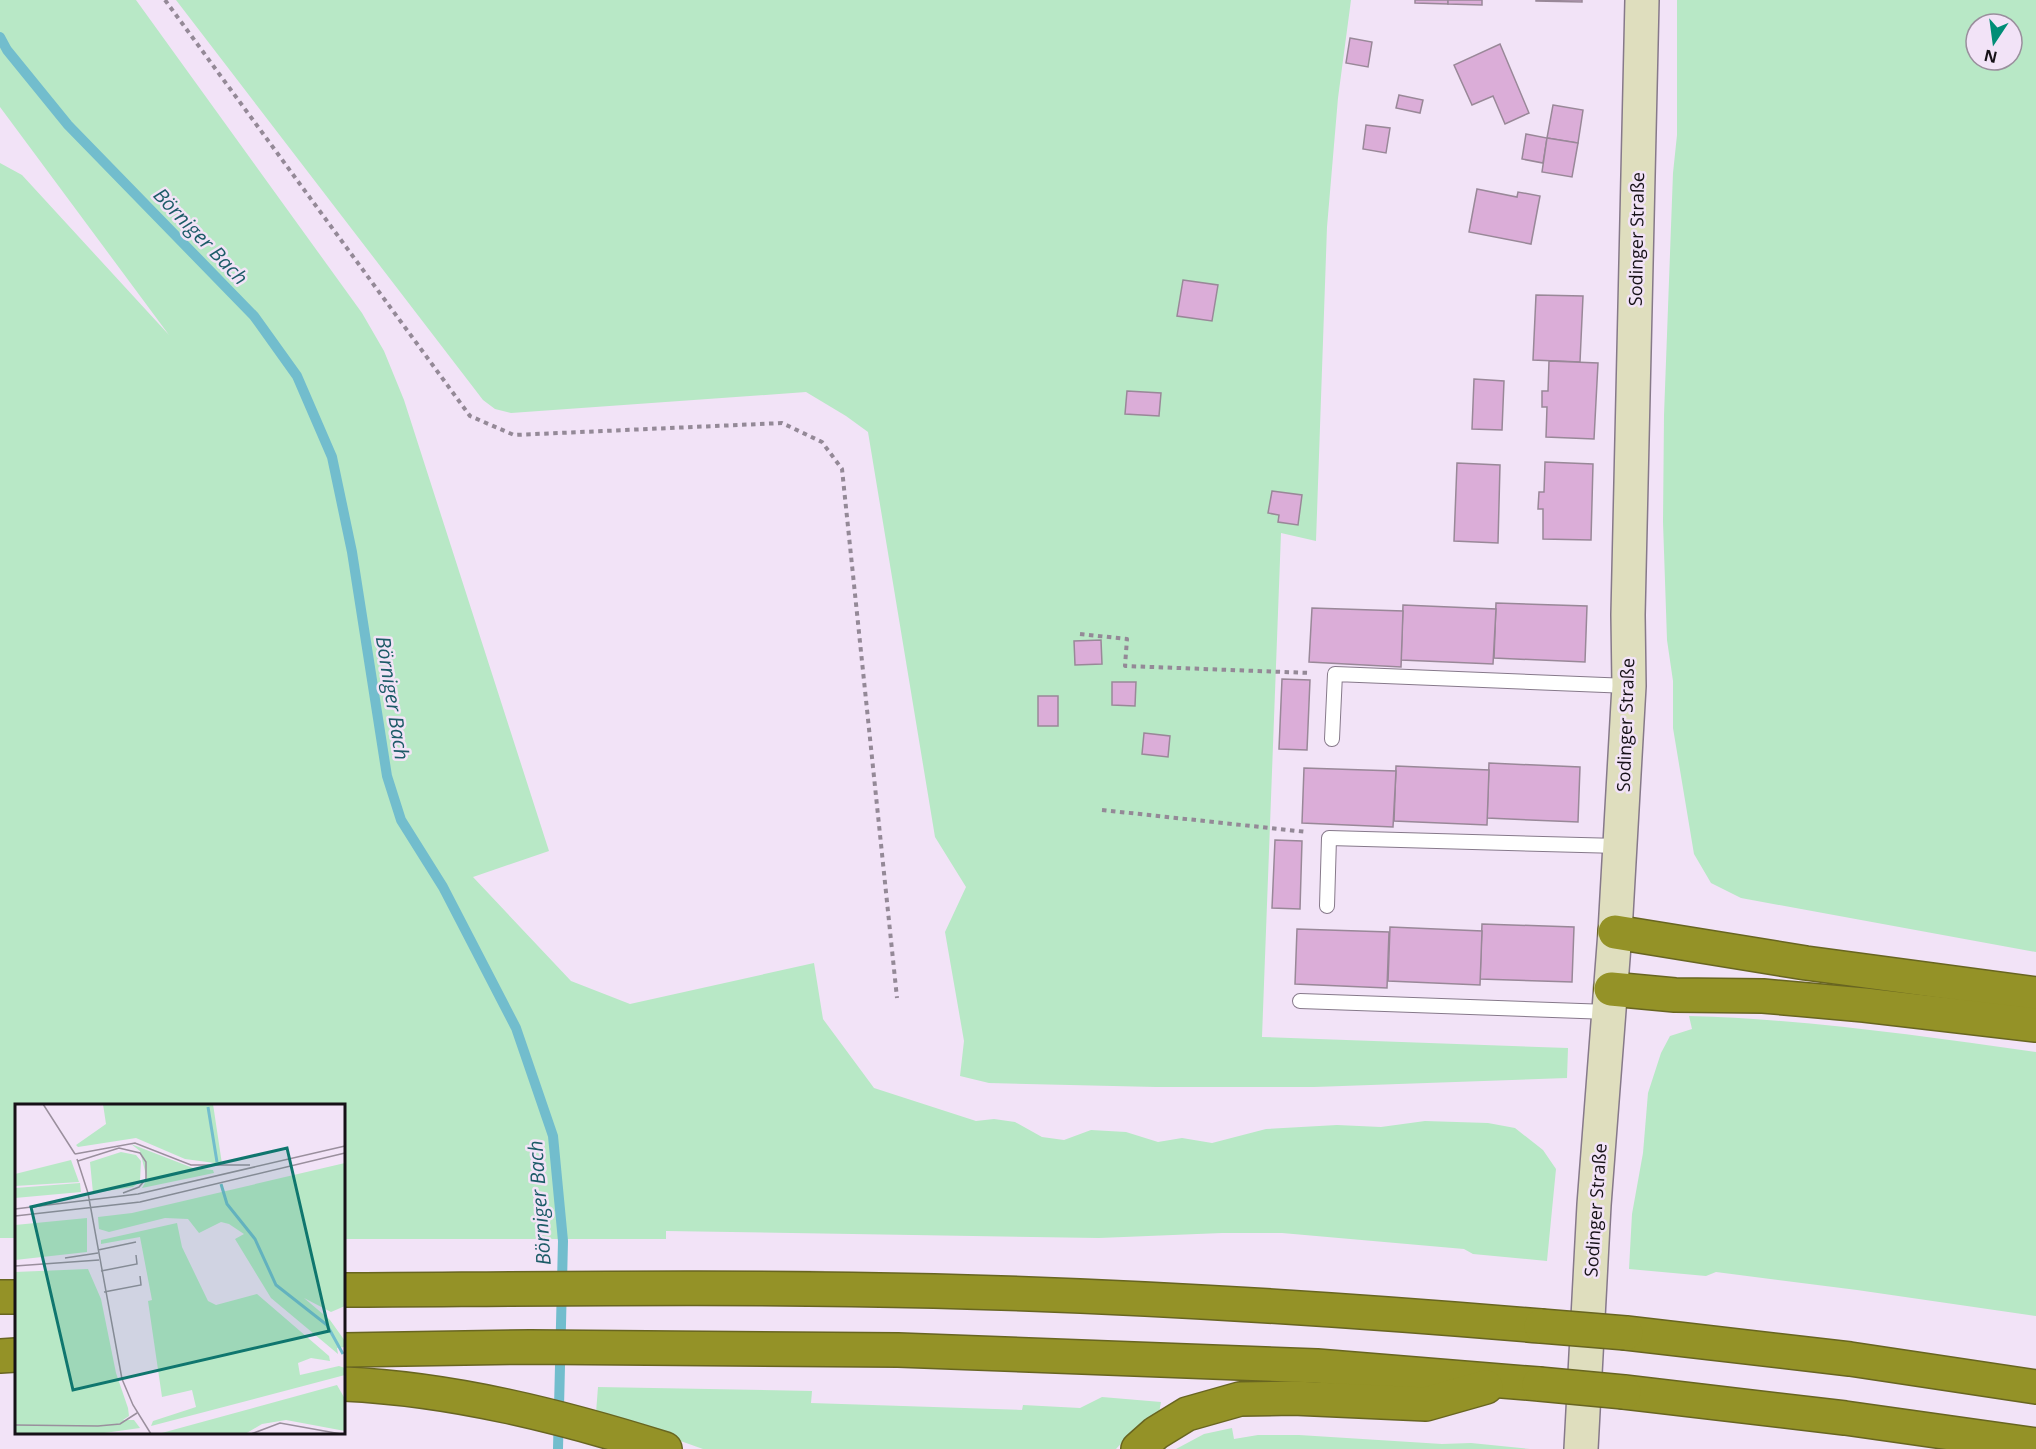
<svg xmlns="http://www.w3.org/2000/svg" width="2036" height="1449" viewBox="0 0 2036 1449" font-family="'Open Sans',sans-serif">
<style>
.green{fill:#b8e8c6;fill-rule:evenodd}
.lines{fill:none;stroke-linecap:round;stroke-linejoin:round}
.stream{stroke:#72bdcd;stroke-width:10}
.building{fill:#dbadd8;stroke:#998898;stroke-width:1.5}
.service-casing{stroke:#86798a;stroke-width:16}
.secondary-casing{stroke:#86798a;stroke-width:36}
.motorway-casing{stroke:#686521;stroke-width:36}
.path{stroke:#948997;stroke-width:4;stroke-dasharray:4.5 4.5;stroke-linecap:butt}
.service{stroke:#fff;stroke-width:14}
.secondary{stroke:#dfdebe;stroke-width:33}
.motorway{stroke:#949227;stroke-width:33}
.motorway-bridge-casing{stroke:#686521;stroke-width:36;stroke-linecap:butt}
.motorway-bridge{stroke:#949227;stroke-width:33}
.labels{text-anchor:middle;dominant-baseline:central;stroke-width:5;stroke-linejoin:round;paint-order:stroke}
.street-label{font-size:18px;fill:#161117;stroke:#f2e3f7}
.water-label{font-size:20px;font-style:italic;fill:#1c5b67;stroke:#f2e3f7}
.inset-river{fill:none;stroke:#72bdcd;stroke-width:3}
.inset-road{fill:none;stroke:#9a8f9d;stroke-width:1.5}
.view{fill:#0f766e;fill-opacity:0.15;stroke:#0f766e;stroke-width:3}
.inset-edge{fill:none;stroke:#161117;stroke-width:3}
</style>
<rect width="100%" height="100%" fill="#f2e3f7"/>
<g class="green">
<path d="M 0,0 L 136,0 L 362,313 L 384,351 L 404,400 L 549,851 L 473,877 L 571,981 L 630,1004 L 814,963 L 823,1019 L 874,1088 L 976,1121 L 994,1119 L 1015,1122 L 1042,1137 L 1064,1140 L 1091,1130 L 1126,1132 L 1158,1142 L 1182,1138 L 1212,1143 L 1266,1129 L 1337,1125 L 1381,1127 L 1425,1121 L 1488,1123 L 1515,1128 L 1543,1150 L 1556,1169 L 1547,1261 L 1473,1254 L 1464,1249 L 1282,1233 L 1222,1233 L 1099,1238 L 666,1231 L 666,1239 L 344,1239 L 344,1106 L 16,1106 L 16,1238 L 0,1238 L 0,163 L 22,175 L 169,335 L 0,107 Z"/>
<path d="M 176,0 L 1351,0 L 1338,98 L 1327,227 L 1316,541 L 1281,533 L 1262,1037 L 1568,1048 L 1567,1078 L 1314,1087 L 1156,1087 L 989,1083 L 960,1076 L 964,1041 L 945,932 L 966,887 L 935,837 L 868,432 L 846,416 L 806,392 L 511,413 L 495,409 L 483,400 Z"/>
<path d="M 1677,0 L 2036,0 L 2036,952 L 1741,898 L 1711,883 L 1694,854 L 1673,728 L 1673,681 L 1667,640 L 1663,522 L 1664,415 L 1673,173 L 1677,135 ZM 1976,24 L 2012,24 L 2012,60 L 1976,60 Z"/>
<path d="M 1689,1016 C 1805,1019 1921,1036 2036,1052 L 2036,1316 L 1857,1290 L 1716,1272 L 1706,1276 L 1629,1269 L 1632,1214 L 1643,1153 L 1648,1093 L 1661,1053 L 1670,1036 L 1692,1029 Z"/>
<path d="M 598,1387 L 812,1391 L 811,1403 L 1022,1410 L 1023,1405 L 1080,1408 L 1102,1397 L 1161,1402 L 1159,1413 L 1127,1437 L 1116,1449 L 703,1449 L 627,1422 L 596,1413 Z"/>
<path d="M 1232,1428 L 1234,1439 L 1258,1435 L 1299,1435 L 1442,1444 L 1471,1443 L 1530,1449 L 1176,1449 L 1204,1434 Z"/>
</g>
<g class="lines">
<path class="stream" d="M 0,37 L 7,50 L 68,125 L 254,316 L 297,376 L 332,457 L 352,552 L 387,776 L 401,820 L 443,887 L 516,1028 L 553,1136 L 563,1241 L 558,1449"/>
</g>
<g class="building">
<path d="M 1415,0 L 1448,0 L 1448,4 L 1415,3 Z"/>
<path d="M 1448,0 L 1482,0 L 1482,5 L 1448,4 Z"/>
<path d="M 1536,0 L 1582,0 L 1582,2 L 1536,1 Z"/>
<path d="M 1350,38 L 1372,42 L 1368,67 L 1346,63 Z"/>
<path d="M 1500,44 L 1529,113 L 1505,124 L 1493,96 L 1472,105 L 1454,65 Z"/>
<path d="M 1399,95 L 1423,100 L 1420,113 L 1396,108 Z"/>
<path d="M 1553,105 L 1583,110 L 1578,143 L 1547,138 Z"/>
<path d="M 1366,125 L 1390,128 L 1386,153 L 1363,149 Z"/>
<path d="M 1526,134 L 1547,138 L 1543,163 L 1522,159 Z"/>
<path d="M 1547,138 L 1578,143 L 1572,177 L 1542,172 Z"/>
<path d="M 1477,189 L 1517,197 L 1518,192 L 1540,196 L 1531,244 L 1469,232 Z"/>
<path d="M 1183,280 L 1218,285 L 1212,321 L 1177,316 Z"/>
<path d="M 1536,295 L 1583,296 L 1580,362 L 1533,360 Z"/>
<path d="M 1549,361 L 1598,363 L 1594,439 L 1546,437 L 1547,407 L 1542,407 L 1542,391 L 1548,391 Z"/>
<path d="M 1474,379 L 1504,381 L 1502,430 L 1472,429 Z"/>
<path d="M 1127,391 L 1161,393 L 1159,416 L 1125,414 Z"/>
<path d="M 1545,462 L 1593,464 L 1591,540 L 1543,539 L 1543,509 L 1538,509 L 1539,492 L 1544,492 Z"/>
<path d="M 1457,463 L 1500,465 L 1498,543 L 1454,541 Z"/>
<path d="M 1272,491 L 1302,495 L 1298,525 L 1278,522 L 1279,515 L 1268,513 Z"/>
<path d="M 1496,603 L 1587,606 L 1585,662 L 1494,658 Z"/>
<path d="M 1403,605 L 1496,609 L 1493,664 L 1401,660 Z"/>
<path d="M 1312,608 L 1403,611 L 1401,667 L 1309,662 Z"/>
<path d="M 1101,640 L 1102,664 L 1075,665 L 1074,641 Z"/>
<path d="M 1282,679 L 1310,680 L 1307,750 L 1279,749 Z"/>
<path d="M 1112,682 L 1136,682 L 1135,706 L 1112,705 Z"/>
<rect x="1038" y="696" width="20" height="30"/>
<path d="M 1144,733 L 1170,736 L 1168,757 L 1142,754 Z"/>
<path d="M 1489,763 L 1580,767 L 1578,822 L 1487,818 Z"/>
<path d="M 1396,766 L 1489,770 L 1487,825 L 1394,821 Z"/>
<path d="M 1304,768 L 1396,771 L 1393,827 L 1302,823 Z"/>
<path d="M 1275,840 L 1302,841 L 1300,909 L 1272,908 Z"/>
<path d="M 1482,924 L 1574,927 L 1572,982 L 1480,979 Z"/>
<path d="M 1390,927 L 1482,931 L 1480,985 L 1388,981 Z"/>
<path d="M 1297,929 L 1389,932 L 1387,988 L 1295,984 Z"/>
</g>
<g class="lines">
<g class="service-casing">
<g id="service">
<path d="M 1332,739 L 1335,674 L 1629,686"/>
<path d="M 1327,906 L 1329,838 L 1619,846"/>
<path d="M 1300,1001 L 1609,1012"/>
</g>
</g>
<g class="secondary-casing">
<path id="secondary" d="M 1581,1449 L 1594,1205 L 1615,932 L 1629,686 L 1628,615 L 1642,0"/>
</g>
<g class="motorway-casing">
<g id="motorway">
<path d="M 1615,932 L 1806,963 L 2036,994"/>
<path d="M 1611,989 L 1675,995 L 1763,996 L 1864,1005 L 2036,1025"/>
<path d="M 344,1290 C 540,1289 737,1286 934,1291 C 1137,1296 1339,1309 1541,1326"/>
<path d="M 0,1297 L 16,1297"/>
<path d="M 1626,1333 L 1850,1359 L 2036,1387"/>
<path d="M 344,1350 L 530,1347 L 898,1350 L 1317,1366 L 1539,1384"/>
<path d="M 0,1356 L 16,1355"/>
<path d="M 344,1384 C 453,1389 560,1416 665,1449"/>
<path d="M 1624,1392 L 1845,1418 L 2036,1445"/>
<path d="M 1138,1449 L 1156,1433 L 1187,1414 L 1240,1399 L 1293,1398 L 1426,1404 L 1486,1387"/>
</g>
</g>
<g class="path">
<path d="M 165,0 L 470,416 L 514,435 L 782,423 L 822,442 L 842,469 L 897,998"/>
<path d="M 1080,634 L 1127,639 L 1125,666 L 1311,673"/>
<path d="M 1102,810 L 1307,832"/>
</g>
<use href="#service" class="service"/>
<use href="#secondary" class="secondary"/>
<use href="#motorway" class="motorway"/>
<g class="motorway-bridge-casing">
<g id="motorway-bridge">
<path d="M 1541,1326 L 1626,1333"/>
<path d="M 1539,1384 L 1624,1392"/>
</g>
</g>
<use href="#motorway-bridge" class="motorway-bridge"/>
</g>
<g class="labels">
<g class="street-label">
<text transform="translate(1636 239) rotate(-89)">Sodinger Straße</text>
<text transform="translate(1625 725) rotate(-88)">Sodinger Straße</text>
<text transform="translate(1595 1210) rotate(-86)">Sodinger Straße</text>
</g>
<g class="water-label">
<text transform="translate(201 236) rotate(46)">Börniger Bach</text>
<text transform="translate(393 698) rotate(81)">Börniger Bach</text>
<text transform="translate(539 1203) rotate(-94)">Börniger Bach</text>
</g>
</g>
<g transform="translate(15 1104)">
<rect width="330" height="330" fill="#f2e3f7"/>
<path d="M 88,0 L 198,0 L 207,60 L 170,55 L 121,34 L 63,43 L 61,41 L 91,20 ZM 116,40 L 178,64 L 198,66 L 199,69 L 127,84 L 132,75 L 125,47 ZM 106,48 L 121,51 L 126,57 L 125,77 L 118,83 L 78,89 L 75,58 ZM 56,56 L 64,78 L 0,82 L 0,70 ZM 330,59 L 330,202 L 316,208 L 289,194 L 315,216 L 330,237 L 330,243 L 322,244 L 323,250 L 256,194 L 220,135 L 229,130 L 214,120 L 206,118 L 184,129 L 173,115 L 150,114 L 94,128 L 84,125 L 83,113 L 117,109 ZM 65,79 L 66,88 L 0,94 L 0,84 ZM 72,114 L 72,148 L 0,156 L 0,121 ZM 162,119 L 167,143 L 193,197 L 201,201 L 242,190 L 314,252 L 315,257 L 296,254 L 283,259 L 285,271 L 324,262 L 330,264 L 330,271 L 136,322 L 138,317 L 181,303 L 177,286 L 147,293 L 133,197 L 137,196 L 125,133 L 86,140 L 86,136 ZM 73,165 L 86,195 L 101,269 L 113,304 L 114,312 L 108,316 L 119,316 L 125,324 L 82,330 L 0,330 L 0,168 ZM 322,281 L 330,295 L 330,327 L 271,316 L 247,320 L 230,330 L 143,330 Z" fill="#b8e8c6"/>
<path class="inset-river" d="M 193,3 L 202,58M 206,80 L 212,100 L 240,135 L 261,181 L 312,221 L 328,250"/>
<path class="inset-road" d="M 28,0 L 60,50M 60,50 L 120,39 L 176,61 L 235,61M 62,55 L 73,89 L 107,275 L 118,301 L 136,330M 63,57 L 104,44 L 125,49 L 131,58 L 131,75 L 124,83 L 108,89M 0,105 L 123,90 L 330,42M 0,112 L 125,98 L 330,49M 83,146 L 121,138M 50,154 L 83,149M 0,162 L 84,156M 86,167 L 122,160 L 121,151M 89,188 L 126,181 L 125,172M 0,321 L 83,322 L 105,320 L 122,309M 236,330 L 265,319 L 326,330"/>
<path class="view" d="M 272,44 L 314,227 L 58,286 L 16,103 Z"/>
<rect width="330" height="330" class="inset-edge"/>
</g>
<g transform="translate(1994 42) rotate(193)"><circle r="28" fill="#f2e3f7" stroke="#9a8f9d" stroke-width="1.5"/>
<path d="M0-4.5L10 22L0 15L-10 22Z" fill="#008d76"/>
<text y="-9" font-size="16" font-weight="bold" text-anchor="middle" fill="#161117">N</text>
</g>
</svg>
